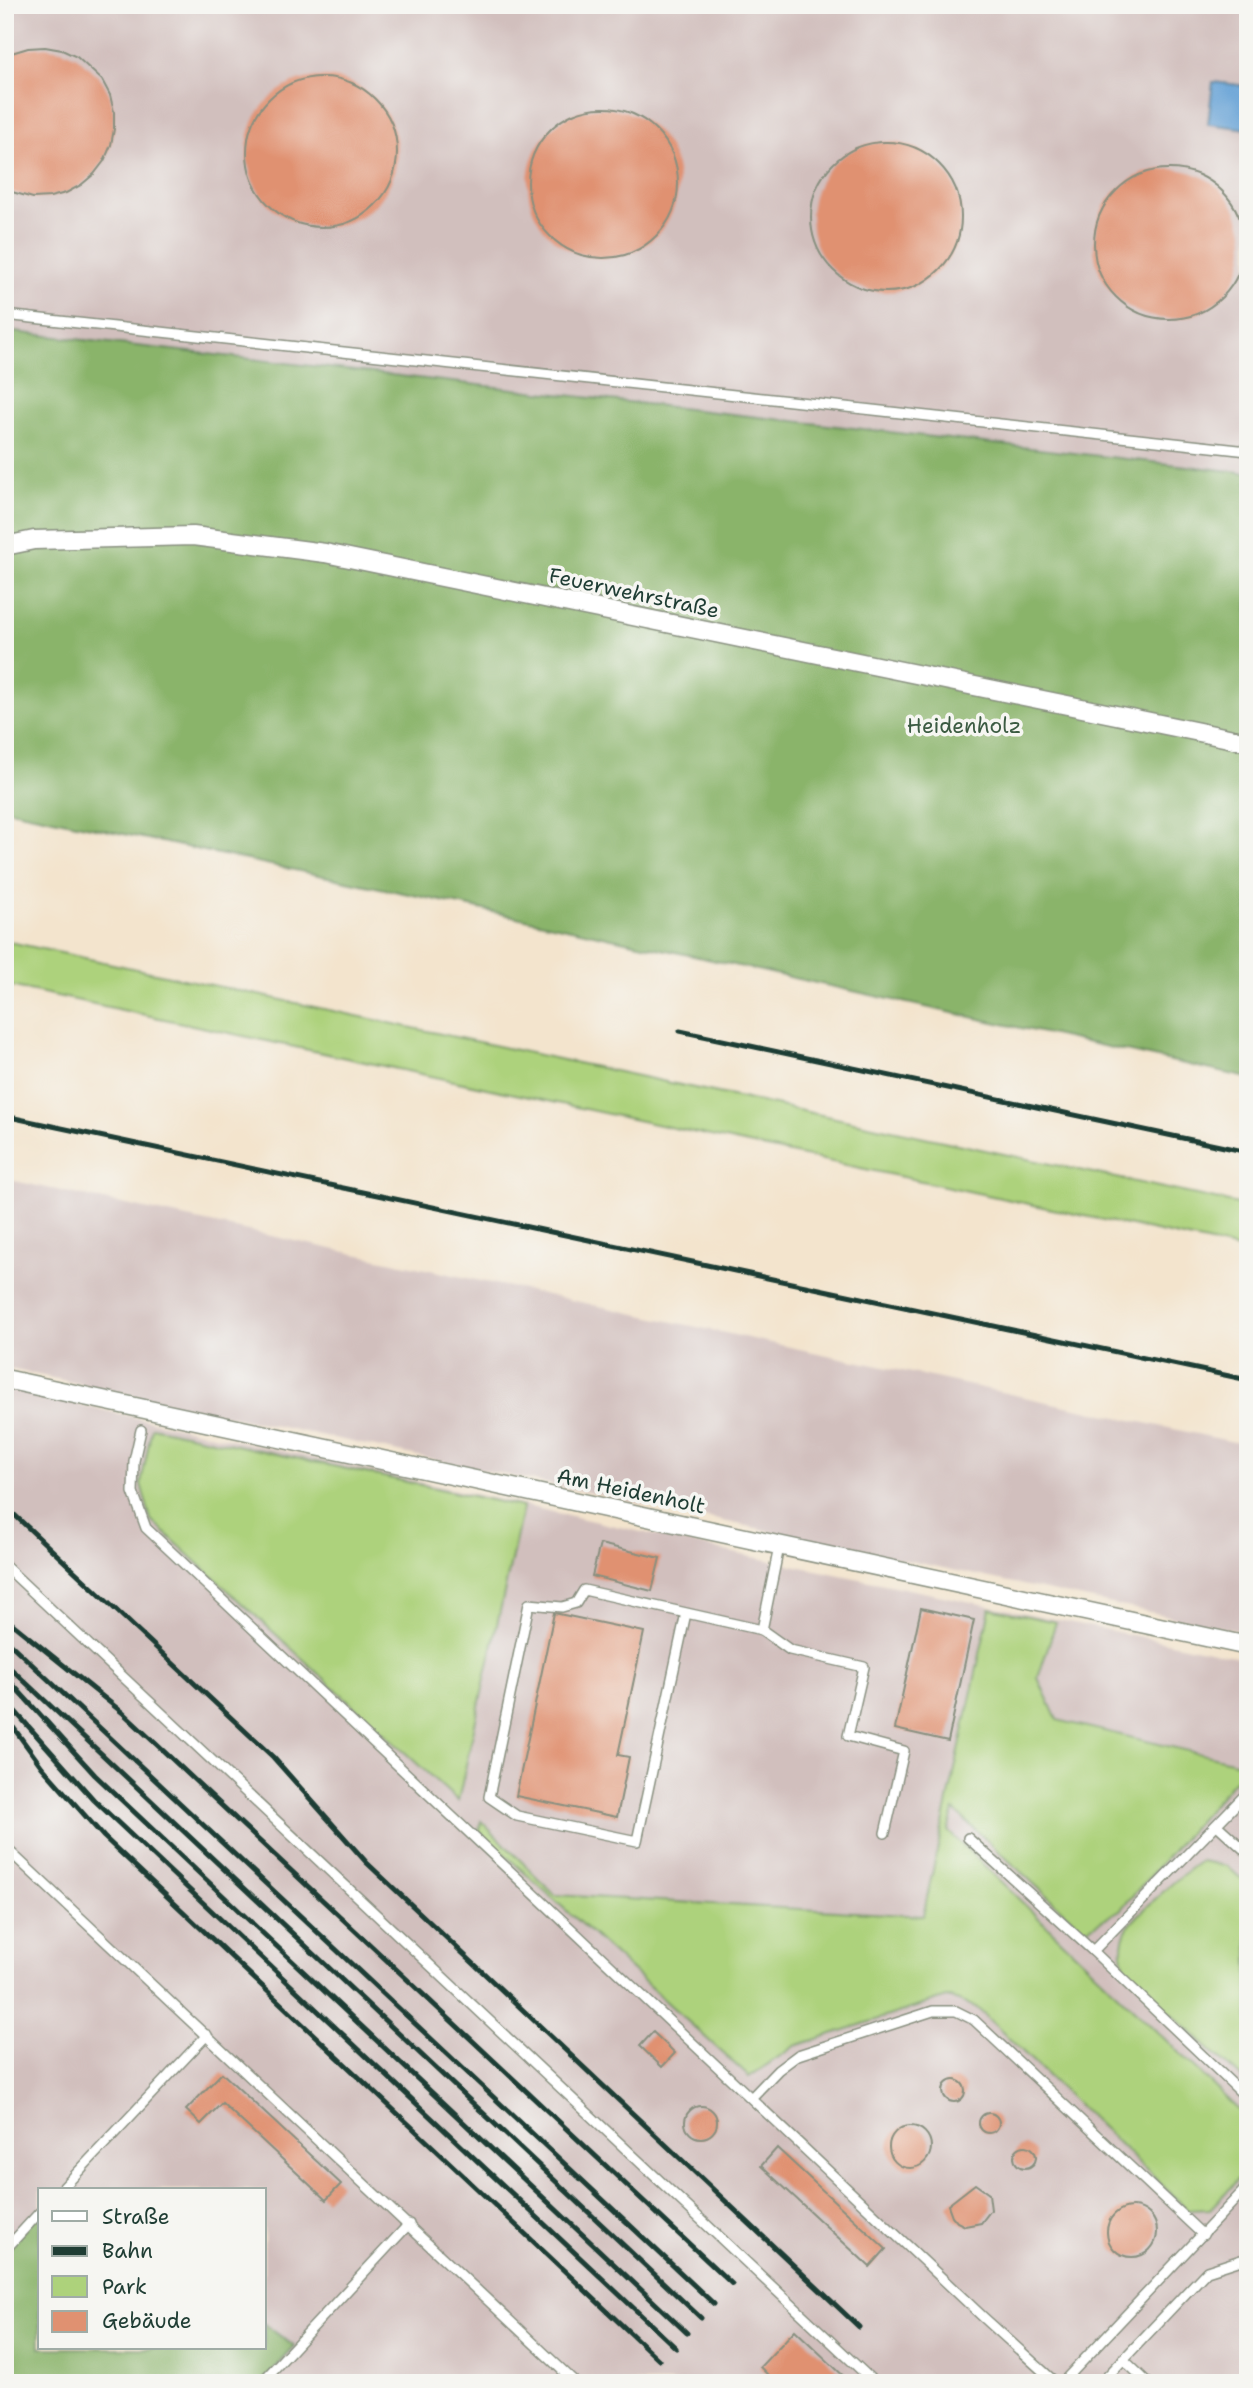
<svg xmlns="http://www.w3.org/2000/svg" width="1253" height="2388" viewBox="0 0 1253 2388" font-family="'Shantell Sans',sans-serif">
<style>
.industrial{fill:#d1bfbd;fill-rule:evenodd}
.green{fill:#add27b;stroke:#668858;stroke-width:2}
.forest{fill:#8ab46b;stroke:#547850;stroke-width:2}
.water{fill:#65a1d6;stroke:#426f85;stroke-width:2}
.building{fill:#e09171}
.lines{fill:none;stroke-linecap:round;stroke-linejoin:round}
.service-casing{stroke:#899080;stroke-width:12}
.minor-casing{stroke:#899080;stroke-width:21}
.service{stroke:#fff;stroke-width:9}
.minor{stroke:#fff;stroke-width:18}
.rail{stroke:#1f3d34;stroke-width:5}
.labels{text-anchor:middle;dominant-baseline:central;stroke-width:7;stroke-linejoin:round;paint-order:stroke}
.street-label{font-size:21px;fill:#1f3d34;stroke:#f6f6f2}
.park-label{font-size:21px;fill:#3b5b42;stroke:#f6f6f2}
</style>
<rect width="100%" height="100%" fill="#f6f6f2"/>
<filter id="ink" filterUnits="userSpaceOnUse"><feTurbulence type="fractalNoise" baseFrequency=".0143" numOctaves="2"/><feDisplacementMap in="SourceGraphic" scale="14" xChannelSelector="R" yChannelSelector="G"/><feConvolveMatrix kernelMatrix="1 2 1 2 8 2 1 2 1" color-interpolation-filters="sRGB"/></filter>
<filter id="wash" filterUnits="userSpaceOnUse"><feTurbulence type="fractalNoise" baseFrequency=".00686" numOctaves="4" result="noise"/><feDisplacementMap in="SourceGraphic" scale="28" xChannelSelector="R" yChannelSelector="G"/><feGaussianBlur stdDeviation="1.57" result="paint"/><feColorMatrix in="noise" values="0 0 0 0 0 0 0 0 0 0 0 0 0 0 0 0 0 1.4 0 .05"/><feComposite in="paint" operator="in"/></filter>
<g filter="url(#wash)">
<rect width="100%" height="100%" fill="#f3e4cd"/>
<g class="industrial">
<path d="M 5,5 L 1248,5 L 1248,473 L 5,331 Z"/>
<path d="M 5,1179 L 1248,1445 L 1248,1633 L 5,1368 Z"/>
<path d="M 5,1388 L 743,1555 L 1248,1659 L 1248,2383 L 5,2383 ZM 40,2190 L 264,2190 L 264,2348 L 40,2348 Z"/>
</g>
<g class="green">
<path d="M 5,941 L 1248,1206 L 1248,1251 L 5,985 Z"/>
<path d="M 152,1427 L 523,1507 L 458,1801 L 151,1520 L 141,1484 Z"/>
<path d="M 990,1608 L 1056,1622 L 1038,1678 L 1057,1720 L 1248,1765 L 1120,1910 L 1084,1930 L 954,1810 L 948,1831 L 1248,2119 L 1248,2169 L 1210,2209 L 1188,2210 L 976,2007 L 947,1997 L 795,2046 L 749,2077 L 479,1831 L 481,1821 L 555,1895 L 923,1916 Z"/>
<path d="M 1201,1861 L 1227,1866 L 1248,1885 L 1248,2084 L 1127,1974 C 1122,1959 1119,1946 1126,1931 C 1131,1919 1187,1869 1201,1861 Z"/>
</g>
<g class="forest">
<path d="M 5,331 L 1248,473 L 1248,1078 L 475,908 L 5,809 Z"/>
<path d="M 40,2212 L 40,2348 L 264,2348 L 264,2324 L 295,2347 L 261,2383 L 5,2383 L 5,2250 Z"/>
</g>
<path class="water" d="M 1213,82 L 1248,86 L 1248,129 L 1208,124 Z"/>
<g id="blocks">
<g class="building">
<path d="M 45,47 L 62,50 L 77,57 L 102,80 L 110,95 L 114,112 L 114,129 L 111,145 L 104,161 L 94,174 L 81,185 L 66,193 L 50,197 L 33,198 L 5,190 L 5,55 L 28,48 Z"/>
<circle cx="322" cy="152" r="75"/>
<circle cx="603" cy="183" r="75"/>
<circle cx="886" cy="217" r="75"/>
<circle cx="1169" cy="244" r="75"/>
<path d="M 600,1544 L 660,1558 L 652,1591 L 592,1576 Z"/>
<path d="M 921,1608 L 974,1620 L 948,1741 L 895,1729 Z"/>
<path d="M 554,1613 L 644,1632 L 618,1755 L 629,1757 L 617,1817 L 516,1796 Z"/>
<path d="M 653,2032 L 675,2053 L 662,2067 L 640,2046 Z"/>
<path d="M 222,2073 L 341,2184 L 326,2200 L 222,2103 L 201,2124 L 186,2110 Z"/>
<circle cx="954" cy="2091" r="11"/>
<circle cx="701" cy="2122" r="16"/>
<circle cx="989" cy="2123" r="10"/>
<circle cx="910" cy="2147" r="21"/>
<circle cx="1025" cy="2157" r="11"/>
<path d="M 777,2148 L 886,2249 L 870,2267 L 761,2166 Z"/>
<path d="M 975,2184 L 989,2194 L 991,2210 L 981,2223 L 965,2226 L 957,2222 L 952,2216 L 948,2205 Z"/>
<circle cx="1132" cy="2232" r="25"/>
<path d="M 795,2330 L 851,2383 L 776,2383 L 760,2367 Z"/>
</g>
</g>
</g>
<g filter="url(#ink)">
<use href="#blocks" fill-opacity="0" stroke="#899080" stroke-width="2"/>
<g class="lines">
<g class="service-casing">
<g id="service">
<path d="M 5,315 L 1248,451"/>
<path d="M 141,1430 L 134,1461 L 133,1492 L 146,1528 L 982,2316 L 1056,2383"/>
<path d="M 779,1547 L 762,1630 L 790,1650 L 864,1667 L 848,1736 L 904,1751 L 885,1833"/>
<path d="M 5,1566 L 875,2383"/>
<path d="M 686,1613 L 637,1841 L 517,1816 L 489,1797 L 529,1604 L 562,1607 L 576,1603 L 584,1590 L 762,1630"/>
<path d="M 1217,1825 L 1248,1853"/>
<path d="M 968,1838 L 1093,1951 L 1248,2099"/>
<path d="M 5,1847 L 576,2383"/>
<path d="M 1093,1951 L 1248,1792"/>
<path d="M 752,2097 L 778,2070 L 798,2055 L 933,2011 L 956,2011 L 974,2020 L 1203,2235"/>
<path d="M 61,2190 L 207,2035"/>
<path d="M 5,2250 L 40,2212"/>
<path d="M 1123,2359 L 1148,2383"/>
<path d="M 261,2383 L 409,2224"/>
<path d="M 1062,2383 L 1248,2186"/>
<path d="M 1101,2383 L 1207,2271 L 1241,2260 L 1248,2260"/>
</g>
</g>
<g class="minor-casing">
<g id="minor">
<path d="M 5,546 L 34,540 L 193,536 L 325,553 L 1248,742"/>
<path d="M 5,1379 L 1248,1646"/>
</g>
</g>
<use href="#service" class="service"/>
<use href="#minor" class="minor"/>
<g class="rail">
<path d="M 680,1031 L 1248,1152"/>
<path d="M 5,1116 L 1248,1380"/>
<path d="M 5,1506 L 273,1757 L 367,1863 L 859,2327"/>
<path d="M 5,1618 L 123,1713 L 732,2284"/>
<path d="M 5,1639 L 714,2304"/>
<path d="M 5,1663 L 701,2318"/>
<path d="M 5,1676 L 95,1775 L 687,2333"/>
<path d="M 5,1700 L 94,1800 L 676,2348"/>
<path d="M 5,1716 L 42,1767 L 104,1837 L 659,2360"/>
</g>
</g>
</g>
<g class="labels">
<g class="street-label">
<text transform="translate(634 593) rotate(12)">Feuerwehrstraße</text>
<text transform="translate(631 1491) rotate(12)">Am Heidenholt</text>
</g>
<g class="park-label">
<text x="964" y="726">Heidenholz</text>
</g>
</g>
<rect width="1253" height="2388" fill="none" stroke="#f6f6f2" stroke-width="28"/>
<rect x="38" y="2188" width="228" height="161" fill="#f6f6f2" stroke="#a0aca6" stroke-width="2"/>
<rect x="52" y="2211" width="35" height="10" fill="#ffffff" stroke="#a0aca6" stroke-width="2"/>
<text x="102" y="2224" font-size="21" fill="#1f3d34">Straße</text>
<rect x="52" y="2246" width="35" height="10" fill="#1f3d34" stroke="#a0aca6" stroke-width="2"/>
<text x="102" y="2258" font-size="21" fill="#1f3d34">Bahn</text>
<rect x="52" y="2276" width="35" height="21" fill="#add27b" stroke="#a0aca6" stroke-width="2"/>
<text x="102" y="2294" font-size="21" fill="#1f3d34">Park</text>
<rect x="52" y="2311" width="35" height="21" fill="#e09171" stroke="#a0aca6" stroke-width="2"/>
<text x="102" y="2328" font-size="21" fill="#1f3d34">Gebäude</text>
</svg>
